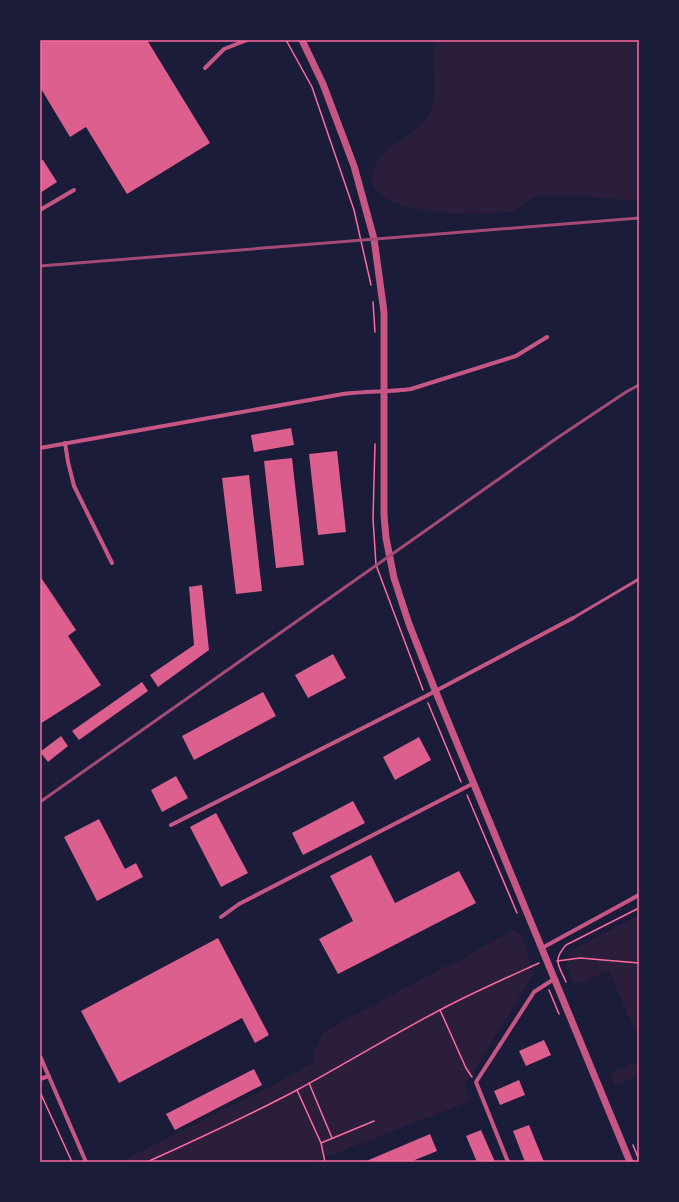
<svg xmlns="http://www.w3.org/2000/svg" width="679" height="1202" viewBox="0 0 679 1202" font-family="Figtree,sans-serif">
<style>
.green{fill:#2a1e3b}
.building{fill:#dd5f8e}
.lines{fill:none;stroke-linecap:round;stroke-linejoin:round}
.path{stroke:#ff6b9d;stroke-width:1.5}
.service{stroke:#c65784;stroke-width:3}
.minor{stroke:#c65784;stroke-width:4}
.tertiary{stroke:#c65784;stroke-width:7}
.rail{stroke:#a44b75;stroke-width:3}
.neatline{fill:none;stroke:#ff6b9d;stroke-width:1.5}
</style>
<rect width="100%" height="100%" fill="#1b1b3a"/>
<g class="green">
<path d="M 437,40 L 639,40 L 639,201 C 609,199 578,194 548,196 C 542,196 533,197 528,201 C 519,208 521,210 507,212 C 482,216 368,216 372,177 C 375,144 418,139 431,111 C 442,85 426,63 437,40 Z"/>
<path d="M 639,915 L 639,1040 L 609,971 L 574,984 L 566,967 L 570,951 Z"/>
<path d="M 513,930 L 521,935 L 524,945 L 525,944 L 534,974 L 465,1085 L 470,1101 L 314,1162 L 120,1162 L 271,1086 L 314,1062 L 313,1054 L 323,1032 L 366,1009 L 375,1006 L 383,1000 L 444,967 L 458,962 L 471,953 Z"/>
<path d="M 639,1061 L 639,1075 L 614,1086 L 610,1073 Z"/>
</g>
<g class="building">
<path d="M 40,40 L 147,40 L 210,143 L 127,194 L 86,127 L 70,137 L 40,87 Z"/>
<path d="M 43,160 L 57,182 L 40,193 L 40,161 Z"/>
<path d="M 291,428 L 294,445 L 254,452 L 251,435 Z"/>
<path d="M 337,451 L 346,532 L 318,535 L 309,454 Z"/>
<path d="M 292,458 L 304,565 L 276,568 L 264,461 Z"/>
<path d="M 249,475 L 262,591 L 236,594 L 222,478 Z"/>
<path d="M 40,576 L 76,630 L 68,636 L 101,685 L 40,724 Z"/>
<path d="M 202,585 L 209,650 L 158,687 L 150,675 L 194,645 L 189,587 Z"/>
<path d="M 333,654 L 346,678 L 308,698 L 295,675 Z"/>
<path d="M 142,682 L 148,691 L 79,740 L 72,731 Z"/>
<path d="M 263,692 L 276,716 L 194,760 L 182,736 Z"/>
<path d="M 61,736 L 68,746 L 48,762 L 40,752 Z"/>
<path d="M 419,737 L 431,760 L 395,780 L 383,757 Z"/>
<path d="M 176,776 L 188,798 L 162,812 L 151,790 Z"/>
<path d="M 353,801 L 365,823 L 303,855 L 292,833 Z"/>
<path d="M 216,813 L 248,873 L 221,887 L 190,827 Z"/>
<path d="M 99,819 L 125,869 L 136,863 L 143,877 L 97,901 L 64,837 Z"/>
<path d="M 371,855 L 395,903 L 459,871 L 476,903 L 338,974 L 319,939 L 353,921 L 330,876 Z"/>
<path d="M 218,938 L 269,1035 L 255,1043 L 242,1018 L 119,1083 L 81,1011 Z"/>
<path d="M 544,1040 L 551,1055 L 526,1066 L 519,1051 Z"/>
<path d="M 254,1069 L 262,1085 L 175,1130 L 166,1114 Z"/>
<path d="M 519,1080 L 525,1095 L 500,1105 L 494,1091 Z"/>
<path d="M 529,1125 L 544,1162 L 525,1162 L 513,1131 Z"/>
<path d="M 481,1130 L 495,1162 L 477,1162 L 466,1136 Z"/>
<path d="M 430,1134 L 437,1151 L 410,1162 L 364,1162 Z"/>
</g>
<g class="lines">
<g class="path">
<path d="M 286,40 L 312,87 L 354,210 L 371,285"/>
<path d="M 373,302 L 375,332"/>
<path d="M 375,444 L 373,519 L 376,565 L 423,690"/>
<path d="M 428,703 L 461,782"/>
<path d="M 467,795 L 517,913"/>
<path d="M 557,961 L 580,958 L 639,963"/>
<path d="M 566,982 C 559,965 552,961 566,945 L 639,908"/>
<path d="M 549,990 L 559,1014"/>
<path d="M 440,1010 L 466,1068 L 472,1077"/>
<path d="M 309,1083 L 332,1138"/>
<path d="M 297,1090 L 321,1143 L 325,1162"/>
<path d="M 40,1092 L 72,1162"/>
<path d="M 321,1143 L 374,1121"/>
<path d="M 633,1145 L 639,1160"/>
<path d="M 147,1162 C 198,1139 248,1116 297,1090 C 345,1064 392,1035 440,1010 C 472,993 506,978 539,963"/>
</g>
<path class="service" d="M 573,618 L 639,579"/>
<g class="minor">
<path d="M 205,68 L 224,49 L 247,40"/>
<path d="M 40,210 L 74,190"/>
<path d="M 65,443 L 68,462 L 74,486 L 112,563"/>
<path d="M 40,448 L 343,394 C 366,391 389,392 411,389 L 516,356 L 547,337"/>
<path d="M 171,825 L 426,696 L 573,618"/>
<path d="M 221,917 L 239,904 L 474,783"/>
<path d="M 542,948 L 639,895"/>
<path d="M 40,1056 L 86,1162"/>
<path d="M 40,1079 L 49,1076"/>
<path d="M 508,1162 L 476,1082 L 534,992 L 554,979"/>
</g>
<path class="tertiary" d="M 302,40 L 323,84 L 354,166 L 374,239 L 384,312 L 384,515 L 386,538 L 394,578 L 409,624 L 435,690 L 630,1162"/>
<g class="rail">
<path d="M 40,266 L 639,218"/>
<path d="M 40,802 L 557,438 L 626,392 L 639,385"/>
</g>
</g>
<rect width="679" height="1202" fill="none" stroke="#1b1b3a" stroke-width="82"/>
<rect x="41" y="41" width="597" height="1120" class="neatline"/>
</svg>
